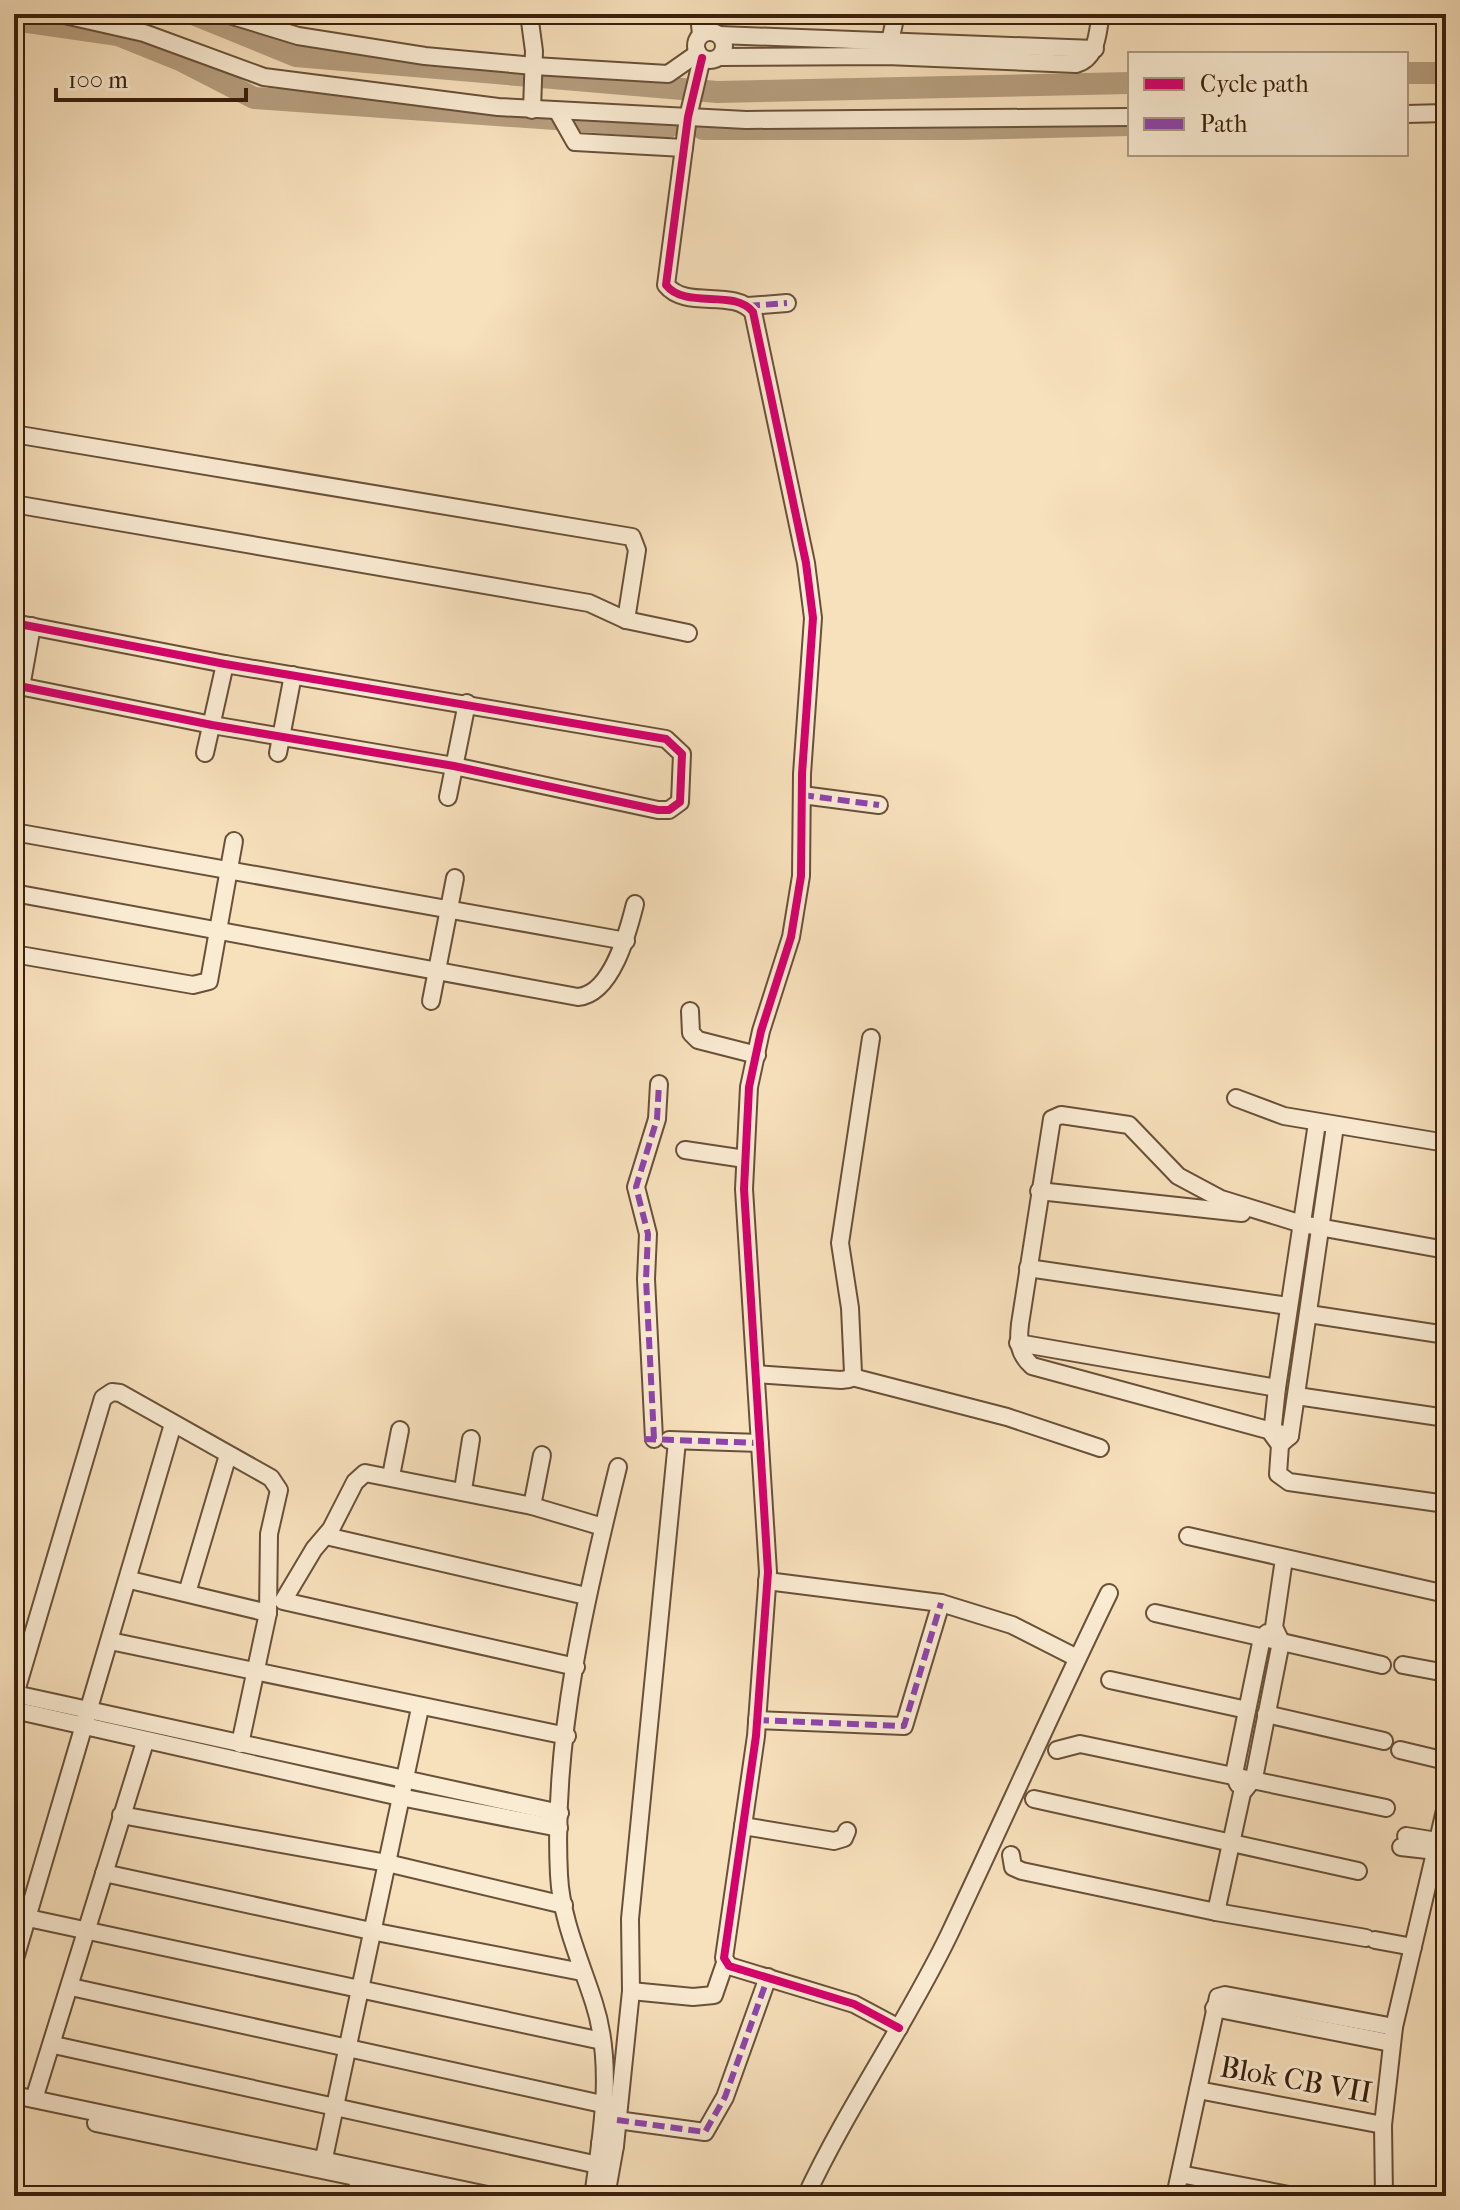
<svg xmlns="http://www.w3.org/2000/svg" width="1460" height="2210" viewBox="0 0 1460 2210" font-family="'IM FELL French Canon',serif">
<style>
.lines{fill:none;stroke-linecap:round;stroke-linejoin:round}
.river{stroke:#b79f80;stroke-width:22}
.minor-casing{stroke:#695038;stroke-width:20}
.minor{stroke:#faebd3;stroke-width:16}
.quiet{stroke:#8e44ad;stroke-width:6;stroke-dasharray:12 6;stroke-linecap:butt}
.cycleway-casing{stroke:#faebd3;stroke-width:13}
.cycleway{stroke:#d6006c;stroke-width:8}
.labels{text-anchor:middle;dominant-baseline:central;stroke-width:6;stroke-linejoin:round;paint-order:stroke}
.street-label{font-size:30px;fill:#3a200c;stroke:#faebd3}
</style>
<rect width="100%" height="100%" fill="#f7e0bc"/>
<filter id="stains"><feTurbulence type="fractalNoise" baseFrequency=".0025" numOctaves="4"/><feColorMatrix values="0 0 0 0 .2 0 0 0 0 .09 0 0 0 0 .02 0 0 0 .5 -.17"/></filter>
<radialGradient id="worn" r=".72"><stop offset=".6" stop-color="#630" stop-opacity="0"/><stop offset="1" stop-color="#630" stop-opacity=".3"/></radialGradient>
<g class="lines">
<g class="river">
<path d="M 193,14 L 296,56 L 717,92 L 1130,83"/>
<path d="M 14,20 L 118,35 L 180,60 L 254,98 L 669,127"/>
<path d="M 1406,73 L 1446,73"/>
<path d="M 703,129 L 963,129 L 1130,125"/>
</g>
<g class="minor-casing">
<g id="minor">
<path d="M 60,14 L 144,33 L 264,77 L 498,107 L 746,120 L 1130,117"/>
<path d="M 226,14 L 298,36 L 425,56 L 534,66 L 668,74 L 698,53"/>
<path d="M 529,14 L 534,51 L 532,110"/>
<path d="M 699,14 L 701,35"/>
<circle cx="710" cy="46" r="14"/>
<path d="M 719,35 L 1095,49"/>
<path d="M 888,51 L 896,14"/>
<path d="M 720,57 L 887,56 L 1076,64 C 1098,58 1097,33 1101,14"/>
<path d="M 702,58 L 688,117 L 666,285 C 686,310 733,288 753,312 L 806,563 L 813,618 L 802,774 L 801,876 L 791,937 L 761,1031 L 749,1087 L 744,1189 L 768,1572 L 756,1736 L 724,1958 L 729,1966 L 854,2004 L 899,2028"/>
<path d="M 558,112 L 575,142 L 684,148"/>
<path d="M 1406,114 L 1446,113"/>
<path d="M 748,306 L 787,303"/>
<path d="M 14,434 L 632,537 L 637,550 L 626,620"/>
<path d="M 14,504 L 589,603 L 626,620 L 688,633"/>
<path d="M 14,623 L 225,664 L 666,739 L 682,754 L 680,802 L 669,810 L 658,810 L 454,766 L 212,725 L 14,685"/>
<path d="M 21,687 L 32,626"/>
<path d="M 205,753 L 225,664"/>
<path d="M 278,753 L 293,675"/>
<path d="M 802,795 L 879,805"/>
<path d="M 448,797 L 467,703"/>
<path d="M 14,832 L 626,941"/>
<path d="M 14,893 L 578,997 C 612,994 628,932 635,904"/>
<path d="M 14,954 L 193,985 L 209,981 L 234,841"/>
<path d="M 431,1001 L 455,878"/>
<path d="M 690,1011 L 691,1033 L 698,1040 L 757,1055"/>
<path d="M 1236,1098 L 1284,1116 L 1446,1143"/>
<path d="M 1317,1123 L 1277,1388 L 1272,1434 L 1280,1445 L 1278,1474 L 1289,1482 L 1446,1504"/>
<path d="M 685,1150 L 745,1159"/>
<path d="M 1039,1191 L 1242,1213"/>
<path d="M 1028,1268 L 1288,1306"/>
<path d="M 1309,1314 L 1446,1335"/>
<path d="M 1018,1343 L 1277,1388"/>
<path d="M 756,1374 L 841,1380 L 849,1379 L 853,1373 L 850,1308 L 840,1243 L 871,1038"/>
<path d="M 852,1377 L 1007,1417 L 1100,1448"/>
<path d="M 1297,1396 L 1446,1418"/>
<path d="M 1290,1436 L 1032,1366 C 1018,1353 1018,1342 1020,1324 L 1052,1119 L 1061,1115 L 1129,1125 L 1178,1176 L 1221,1199 L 1302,1224 L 1446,1250"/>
<path d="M 654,1439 L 646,1279 L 648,1234 L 636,1187 L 657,1119 L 659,1084"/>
<path d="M 669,1440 L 760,1443"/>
<path d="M 1283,1442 L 1290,1436 L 1335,1126"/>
<path d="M 391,1476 L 400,1430"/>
<path d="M 463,1490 L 471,1439"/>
<path d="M 532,1506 L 542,1455"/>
<path d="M 326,1536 L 586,1596"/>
<path d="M 1188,1536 L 1446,1594"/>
<path d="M 130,1580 L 268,1613"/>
<path d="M 767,1581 L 941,1603 L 1012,1625 L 1077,1658"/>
<path d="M 187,1593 L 228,1455"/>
<path d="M 1155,1613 L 1382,1665"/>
<path d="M 110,1641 L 567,1736"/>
<path d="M 1403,1665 L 1446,1673"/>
<path d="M 576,1667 L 283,1601 L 314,1549 L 331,1529 L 355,1482 L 365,1473 L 532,1506 L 603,1527"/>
<path d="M 1110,1680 L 1247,1710"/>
<path d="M 15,1694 L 560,1813"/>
<path d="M 14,1698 L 103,1398 L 112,1392 L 120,1393 L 271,1478 L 279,1490 L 269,1534 L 268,1613 L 240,1744"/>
<path d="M 14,1710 L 400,1797 L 559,1828"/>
<path d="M 1266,1714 L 1384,1741"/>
<path d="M 757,1720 L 904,1726 L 941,1603"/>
<path d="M 1057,1750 L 1080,1744 L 1386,1808"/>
<path d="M 1400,1750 L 1446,1761"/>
<path d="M 1238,1784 L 1234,1774 L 1262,1638 L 1267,1633"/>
<path d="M 1034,1799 L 1358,1871"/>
<path d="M 121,1815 L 387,1863 L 564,1905"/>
<path d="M 743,1826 L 834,1841 L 844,1838 L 847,1831"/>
<path d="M 1406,1836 L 1437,1841"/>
<path d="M 1401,1847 L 1436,1851"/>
<path d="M 1011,1855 L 1013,1867 L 1022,1871 L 1216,1912 L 1366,1938"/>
<path d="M 104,1873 L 371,1931 L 582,1972"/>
<path d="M 1216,1912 L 1242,1793 L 1254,1778 L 1281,1642 L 1274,1627 L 1284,1559"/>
<path d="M 14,1915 L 602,2041"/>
<path d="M 1375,1940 L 1413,1947"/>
<path d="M 14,1962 L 173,1424"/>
<path d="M 71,1987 L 602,2104"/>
<path d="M 631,1991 L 693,1997 L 714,1995 L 725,1963"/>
<path d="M 1214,2008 L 1391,2043"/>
<path d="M 54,2045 L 598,2165"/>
<path d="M 1198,2090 L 1383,2125"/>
<path d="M 14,2095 L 492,2196"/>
<path d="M 34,2099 L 145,1742"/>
<path d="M 617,2120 L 705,2132 L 725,2097 L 768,1977"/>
<path d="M 96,2123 L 394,2185"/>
<path d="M 600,2143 L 615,2146 L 631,1991 L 630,1919 L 677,1441"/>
<path d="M 324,2158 L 420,1708"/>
<path d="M 1180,2174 L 1294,2196"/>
<path d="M 356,2196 L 359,2178"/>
<path d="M 593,2196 C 602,2134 614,2064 594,2003 C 581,1962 561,1919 559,1875 C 552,1739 586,1597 618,1467"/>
<path d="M 606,2196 L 615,2146"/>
<path d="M 806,2196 C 848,2106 906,2024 949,1935 C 1003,1821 1054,1706 1109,1593"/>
<path d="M 1175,2196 L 1218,1997 L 1225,1995 L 1394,2027"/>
<path d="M 1384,2196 L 1383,2125 L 1394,2027 L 1446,1806"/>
</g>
</g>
<use href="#minor" class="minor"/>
<g class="quiet">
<path d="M 748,306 L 787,303"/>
<path d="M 802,795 L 879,805"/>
<path d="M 644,1439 L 760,1443"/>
<path d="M 654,1439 L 646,1279 L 648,1234 L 636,1187 L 657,1119 L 659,1084"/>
<path d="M 757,1720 L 904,1726 L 941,1603"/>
<path d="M 617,2120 L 705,2132 L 725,2097 L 768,1977"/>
</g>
<g class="cycleway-casing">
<g id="cycleway">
<path d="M 702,58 L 688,117 L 666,285 C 686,310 733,288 753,312 L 806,563 L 813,618 L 802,774 L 801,876 L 791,937 L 761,1031 L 749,1087 L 744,1189 L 768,1572 L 756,1736 L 724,1958 L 729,1966 L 854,2004 L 899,2028"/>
<path d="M 14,623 L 225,664 L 666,739 L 682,754 L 680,802 L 669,810 L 658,810 L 454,766 L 212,725 L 14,685"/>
</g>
</g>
<use href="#cycleway" class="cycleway"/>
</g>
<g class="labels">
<g class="street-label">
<text transform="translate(1296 2080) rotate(10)">Blok CB VII</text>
</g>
</g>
<rect width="1460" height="2210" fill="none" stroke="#f7e0bc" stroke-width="48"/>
<rect x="16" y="16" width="1428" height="2178" fill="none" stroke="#3a200c" stroke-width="4"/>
<rect x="24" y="24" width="1412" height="2162" fill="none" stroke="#3a200c" stroke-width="2"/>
<rect x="1128" y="52" width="280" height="104" fill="#faebd3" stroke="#ad9a83" stroke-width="2"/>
<rect x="1144" y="78" width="40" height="12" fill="#d6006c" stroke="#ad9a83" stroke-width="2"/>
<text x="1200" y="92" font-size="24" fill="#3a200c">Cycle path</text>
<rect x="1144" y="118" width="40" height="12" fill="#8e44ad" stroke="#ad9a83" stroke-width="2"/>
<text x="1200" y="132" font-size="24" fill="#3a200c">Path</text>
<path d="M56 88v12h190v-12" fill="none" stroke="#3a200c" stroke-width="4"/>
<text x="68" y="88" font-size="24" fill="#3a200c" stroke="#faebd3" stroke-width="6" paint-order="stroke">100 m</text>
<rect width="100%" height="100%" filter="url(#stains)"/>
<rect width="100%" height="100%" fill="url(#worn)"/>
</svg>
